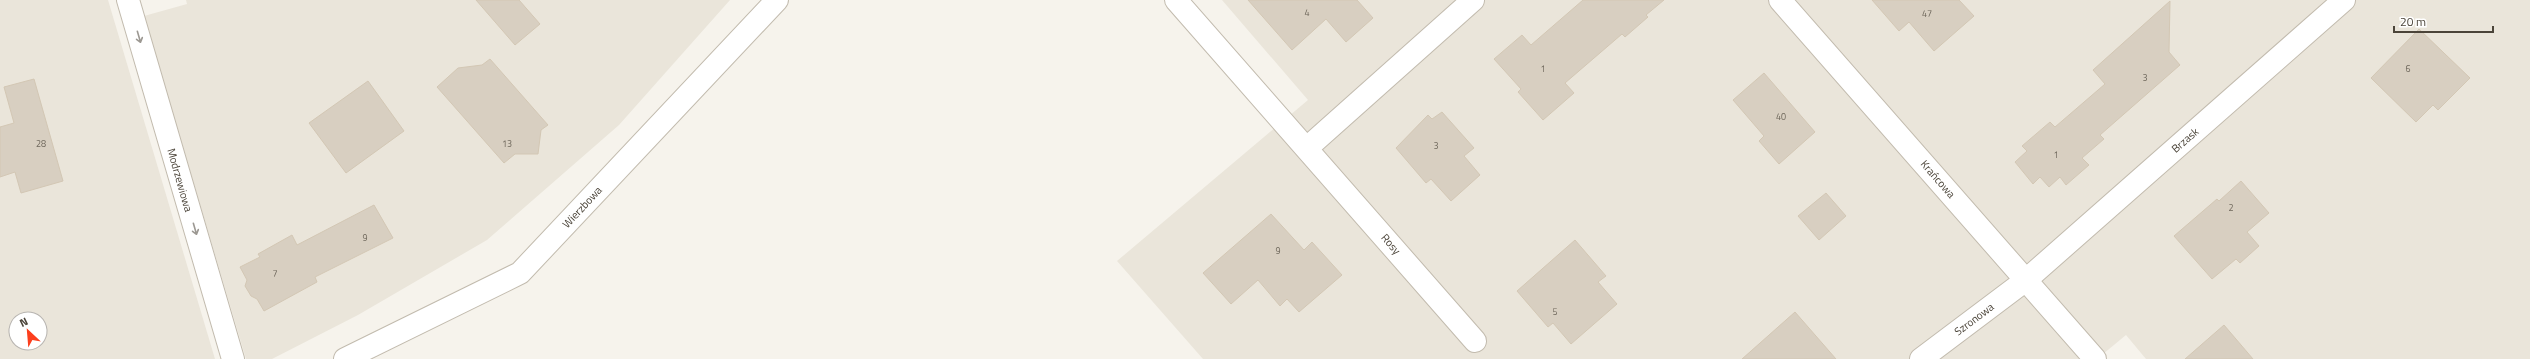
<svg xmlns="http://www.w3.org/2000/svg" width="2530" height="359" viewBox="0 0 2530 359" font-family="'Titillium Web',sans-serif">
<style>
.residential{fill:#eae5da;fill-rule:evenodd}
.building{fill:#d8cfc1;stroke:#d3c7b4}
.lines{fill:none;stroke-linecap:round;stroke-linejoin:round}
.street-casing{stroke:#c2bbae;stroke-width:24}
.street{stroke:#fff;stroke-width:22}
.oneway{stroke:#9c9892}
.labels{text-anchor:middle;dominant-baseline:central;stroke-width:4;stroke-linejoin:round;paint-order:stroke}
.number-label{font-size:9px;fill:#6e675b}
.street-label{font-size:11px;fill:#4b4439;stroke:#fff}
</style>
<rect width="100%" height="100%" fill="#f6f3ec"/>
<g class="residential">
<path d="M 0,0 L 108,0 L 215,359 L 0,359 ZM 16,319 L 40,319 L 40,343 L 16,343 Z"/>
<path d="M 186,0 L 730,0 L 619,125 L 487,240 L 358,315 L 272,359 L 246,359 L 144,16 L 187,4 Z"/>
<path d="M 1222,0 L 2530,0 L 2530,359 L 2146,359 L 2126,335 L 2097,359 L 1203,359 L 1117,261 L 1308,100 Z"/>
</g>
<g class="building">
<path d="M 476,0 L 519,0 L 540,24 L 515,45 Z"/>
<path d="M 1248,0 L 1357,0 L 1373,18 L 1346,42 L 1326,19 L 1292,50 Z"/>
<path d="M 1583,0 L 1664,0 L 1646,15 L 1648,17 L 1625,37 L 1622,34 L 1565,83 L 1574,93 L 1543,120 L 1518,92 L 1521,89 L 1494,59 L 1522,35 L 1531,45 Z"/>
<path d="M 1872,0 L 1959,0 L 1974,16 L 1934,51 L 1909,22 L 1899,31 Z"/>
<path d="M 2170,1 L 2169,52 L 2180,65 L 2100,135 L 2104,139 L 2082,158 L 2089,165 L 2066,185 L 2060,177 L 2049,187 L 2040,177 L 2033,184 L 2015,162 L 2027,151 L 2022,146 L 2050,122 L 2055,127 L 2105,84 L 2093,70 Z"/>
<path d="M 2419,29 L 2470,78 L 2438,110 L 2433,105 L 2416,122 L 2371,78 Z"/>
<path d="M 490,59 L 548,125 L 541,130 L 538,154 L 515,154 L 504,163 L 437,87 L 458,68 L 482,65 Z"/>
<path d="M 1764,73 L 1815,132 L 1779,164 L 1759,141 L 1764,136 L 1733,100 Z"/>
<path d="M 34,79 L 63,181 L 21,193 L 15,172 L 0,177 L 0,127 L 14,123 L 4,87 Z"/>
<path d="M 368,81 L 404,131 L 346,173 L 309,123 Z"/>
<path d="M 1442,112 L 1474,148 L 1464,156 L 1480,175 L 1451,201 L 1431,179 L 1426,183 L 1396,148 L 1428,115 L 1432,119 Z"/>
<path d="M 2241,181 L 2269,213 L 2247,232 L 2259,246 L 2240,263 L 2236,259 L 2212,279 L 2174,236 L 2217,199 L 2219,201 Z"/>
<path d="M 1826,193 L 1846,216 L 1819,240 L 1798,216 Z"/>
<path d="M 374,205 L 393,238 L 315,277 L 317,282 L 264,311 L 257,299 L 251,296 L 245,286 L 247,280 L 240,267 L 260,257 L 258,254 L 292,235 L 297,245 Z"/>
<path d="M 1271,214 L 1304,250 L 1312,242 L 1342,275 L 1299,312 L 1287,299 L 1280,306 L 1258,280 L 1231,304 L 1203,273 Z"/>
<path d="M 1575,240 L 1606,276 L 1598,282 L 1617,304 L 1571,344 L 1553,323 L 1548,327 L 1517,291 Z"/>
<path d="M 1795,312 L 1836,359 L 1742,359 Z"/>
<path d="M 2224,325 L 2253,359 L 2185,359 Z"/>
</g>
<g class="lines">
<g class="street-casing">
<g id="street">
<path d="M 128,0 L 233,359"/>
<path d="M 1176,0 L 1475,341"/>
<path d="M 1780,0 L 2095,359"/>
<path d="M 1307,148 L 1473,0"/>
<path d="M 345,359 L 520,273 L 777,0"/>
<path d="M 1921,359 L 2026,280 L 2344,0"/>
</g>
</g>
<use href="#street" class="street"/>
</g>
<defs><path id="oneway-shaft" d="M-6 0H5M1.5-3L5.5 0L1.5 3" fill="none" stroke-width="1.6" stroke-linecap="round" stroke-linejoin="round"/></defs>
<g class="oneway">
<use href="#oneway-shaft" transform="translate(139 37) rotate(74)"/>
<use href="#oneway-shaft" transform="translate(195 229) rotate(74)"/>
</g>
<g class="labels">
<g class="number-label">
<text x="1307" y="12">4</text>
<text x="1927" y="13">47</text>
<text x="1543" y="68">1</text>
<text x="2408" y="68">6</text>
<text x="2145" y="77">3</text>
<text x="1781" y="116">40</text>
<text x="41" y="143">28</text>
<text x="507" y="143">13</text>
<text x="1436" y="145">3</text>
<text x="2056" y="154">1</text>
<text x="2231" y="207">2</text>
<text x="365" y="237">9</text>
<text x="1278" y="250">9</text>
<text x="275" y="273">7</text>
<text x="1555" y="311">5</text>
</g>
<g class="street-label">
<text transform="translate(2185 140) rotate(-41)">Brzask</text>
<text transform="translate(1938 179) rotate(49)">Krańcowa</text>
<text transform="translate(180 180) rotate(74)">Modrzewiowa</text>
<text transform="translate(582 207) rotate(-47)">Wierzbowa</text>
<text transform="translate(1391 244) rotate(49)">Rosy</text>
<text transform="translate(1974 319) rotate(-37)">Szronowa</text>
</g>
</g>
<g transform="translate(28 331) rotate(334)"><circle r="19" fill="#ffffff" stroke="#b7b4b0"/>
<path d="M0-3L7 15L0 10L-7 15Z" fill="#fc3f1d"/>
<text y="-6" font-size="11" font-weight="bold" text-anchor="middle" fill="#4b4439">N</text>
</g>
<path d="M2394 26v6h99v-6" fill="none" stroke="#4b4439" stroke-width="2"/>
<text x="2400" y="26" font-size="12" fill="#4b4439" stroke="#ffffff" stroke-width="3" paint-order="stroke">20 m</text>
</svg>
